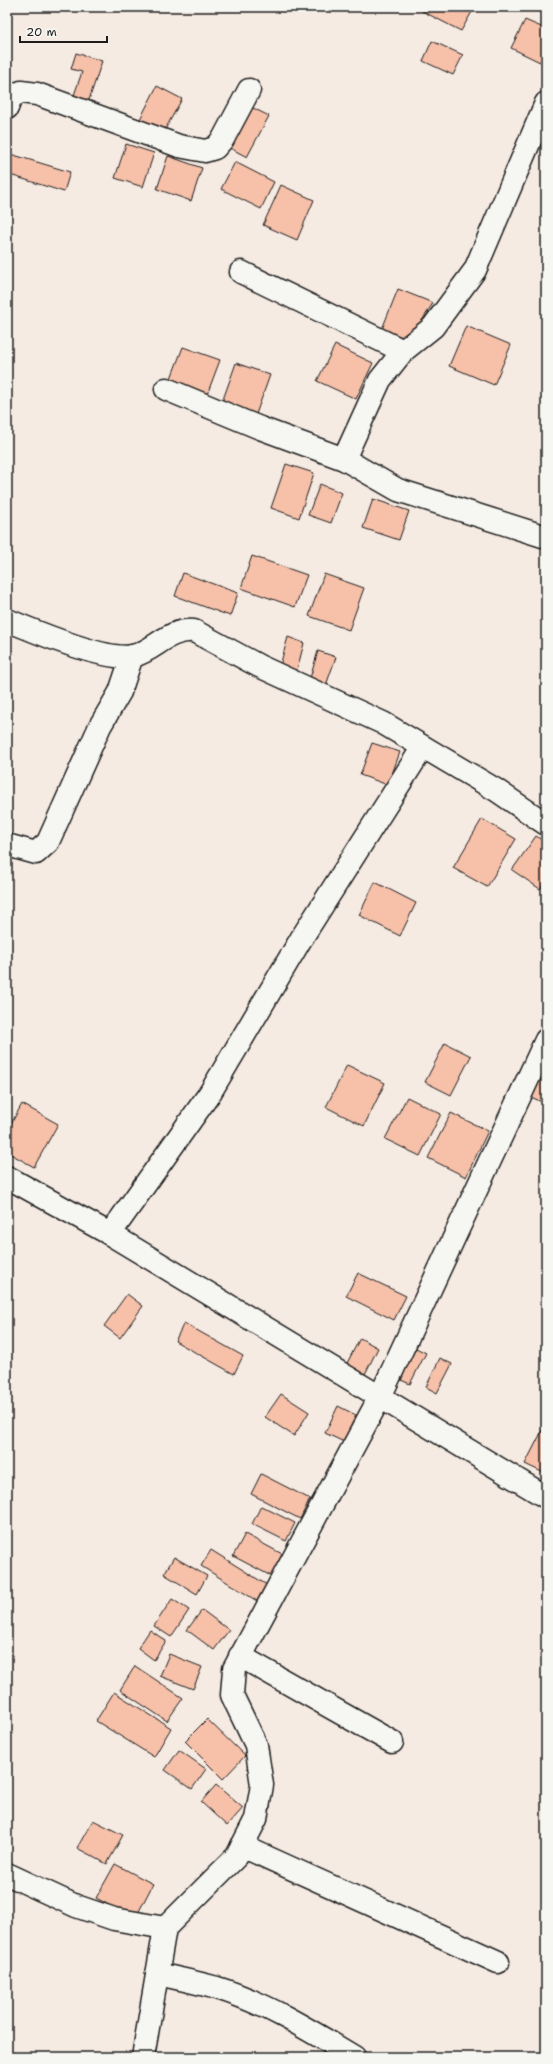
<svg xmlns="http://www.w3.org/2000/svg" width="553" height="2064" viewBox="0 0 553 2064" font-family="'Shantell Sans',sans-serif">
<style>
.building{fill:#f6c0a9;stroke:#1c1c1c}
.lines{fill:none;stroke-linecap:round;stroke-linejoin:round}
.minor-casing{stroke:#1c1c1c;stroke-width:25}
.tertiary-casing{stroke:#1c1c1c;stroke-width:25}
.minor{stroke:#f6f6f2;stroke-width:22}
.tertiary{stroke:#f6f6f2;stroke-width:22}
</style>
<rect width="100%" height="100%" fill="#f6ebe3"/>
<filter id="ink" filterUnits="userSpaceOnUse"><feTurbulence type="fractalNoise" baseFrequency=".025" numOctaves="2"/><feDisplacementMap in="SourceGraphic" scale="8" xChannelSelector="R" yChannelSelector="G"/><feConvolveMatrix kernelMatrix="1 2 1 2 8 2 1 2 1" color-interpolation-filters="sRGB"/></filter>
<g filter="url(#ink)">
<g class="building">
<path d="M 424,7 L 467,7 L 473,10 L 461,31 L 422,11 Z"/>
<path d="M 525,20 L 546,29 L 546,50 L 540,62 L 511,48 Z"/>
<path d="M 432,41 L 463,55 L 453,75 L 423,61 Z"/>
<path d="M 76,53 L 102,61 L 87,106 L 72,101 L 82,72 L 71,69 Z"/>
<path d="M 157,86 L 182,99 L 163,133 L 139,121 Z"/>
<path d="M 249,106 L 269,116 L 247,157 L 228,147 Z"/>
<path d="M 126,144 L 154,153 L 143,187 L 115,178 Z"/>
<path d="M 7,153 L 70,172 L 64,192 L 7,174 Z"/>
<path d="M 168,156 L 202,168 L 191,201 L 157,189 Z"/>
<path d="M 235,162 L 274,182 L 261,209 L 221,189 Z"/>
<path d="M 281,185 L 314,200 L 297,240 L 263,225 Z"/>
<path d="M 398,289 L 433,303 L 410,340 L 382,329 Z"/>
<path d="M 466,326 L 511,345 L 494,385 L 449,366 Z"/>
<path d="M 335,345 L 373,363 L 356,399 L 317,381 Z"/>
<path d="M 183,347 L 220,360 L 205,400 L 168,386 Z"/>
<path d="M 236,363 L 270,375 L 255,417 L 221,405 Z"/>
<path d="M 286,464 L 314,473 L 299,518 L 271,508 Z"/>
<path d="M 320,484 L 342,493 L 331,523 L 308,515 Z"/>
<path d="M 373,499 L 409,511 L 399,540 L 363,528 Z"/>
<path d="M 252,556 L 307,575 L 295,607 L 241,588 Z"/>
<path d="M 183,573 L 238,593 L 230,616 L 175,596 Z"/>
<path d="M 324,574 L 364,588 L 349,630 L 309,616 Z"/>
<path d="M 288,637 L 304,643 L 296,674 L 279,669 Z"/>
<path d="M 318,651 L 336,657 L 324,691 L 308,685 Z"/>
<path d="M 372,743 L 400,752 L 388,785 L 360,775 Z"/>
<path d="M 482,819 L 516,839 L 487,887 L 453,868 Z"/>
<path d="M 536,836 L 546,843 L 546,880 L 540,889 L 512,870 Z"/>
<path d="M 375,882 L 416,903 L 400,936 L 359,915 Z"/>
<path d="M 445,1043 L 471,1056 L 451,1095 L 425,1082 Z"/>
<path d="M 347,1065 L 385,1083 L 364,1126 L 326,1107 Z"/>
<path d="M 539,1070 L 546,1073 L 546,1104 L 527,1095 Z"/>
<path d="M 407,1097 L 441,1114 L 420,1156 L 385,1139 Z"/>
<path d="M 22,1104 L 58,1124 L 34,1167 L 7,1152 L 7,1131 Z"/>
<path d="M 451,1113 L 488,1131 L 466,1177 L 428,1158 Z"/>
<path d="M 358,1273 L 406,1296 L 394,1320 L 346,1296 Z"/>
<path d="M 127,1294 L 143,1306 L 120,1338 L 104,1326 Z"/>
<path d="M 184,1323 L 243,1356 L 234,1374 L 175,1341 Z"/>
<path d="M 360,1338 L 378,1348 L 364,1376 L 345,1367 Z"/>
<path d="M 408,1344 L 426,1353 L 410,1384 L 392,1376 Z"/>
<path d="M 440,1358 L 452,1364 L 437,1393 L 426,1387 Z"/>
<path d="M 281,1394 L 309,1412 L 294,1436 L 265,1417 Z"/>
<path d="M 338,1406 L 356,1415 L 344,1442 L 325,1433 Z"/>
<path d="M 546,1423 L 546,1474 L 525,1464 Z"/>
<path d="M 261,1474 L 310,1499 L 300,1519 L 251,1494 Z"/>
<path d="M 261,1506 L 295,1523 L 286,1541 L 252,1524 Z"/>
<path d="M 245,1534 L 284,1555 L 271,1576 L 233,1556 Z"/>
<path d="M 211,1550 L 267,1585 L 257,1601 L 201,1566 Z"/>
<path d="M 174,1557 L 207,1576 L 197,1594 L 164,1574 Z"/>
<path d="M 172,1599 L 189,1610 L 171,1637 L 154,1626 Z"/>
<path d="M 202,1610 L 229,1630 L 214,1650 L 187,1630 Z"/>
<path d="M 150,1630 L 166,1641 L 154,1660 L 138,1648 Z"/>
<path d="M 169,1654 L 202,1667 L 193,1689 L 160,1676 Z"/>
<path d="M 135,1666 L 183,1698 L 167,1721 L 120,1690 Z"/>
<path d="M 114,1692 L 171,1728 L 154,1757 L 96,1721 Z"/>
<path d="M 207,1719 L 245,1756 L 223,1779 L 185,1741 Z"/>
<path d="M 179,1750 L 206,1769 L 192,1789 L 165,1770 Z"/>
<path d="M 216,1785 L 243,1808 L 227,1826 L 201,1802 Z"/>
<path d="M 93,1820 L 123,1835 L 107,1864 L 77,1848 Z"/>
<path d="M 115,1864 L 153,1884 L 135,1919 L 96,1898 Z"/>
</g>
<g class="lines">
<g class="minor-casing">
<g id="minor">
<path d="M 7,108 L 11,97 L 21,92 L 37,94 L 179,146 L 205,151 L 215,148 L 223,139 L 249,90"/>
<path d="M 241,272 L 403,351"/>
<path d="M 166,389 L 260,428 L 344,459 L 398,490 L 546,537"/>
<path d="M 344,459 L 380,380 L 403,351 L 433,327 L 475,270 L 546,103"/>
<path d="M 7,620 C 34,631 106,662 133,656 C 156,650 167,629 194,631 L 259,666 L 383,723 L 496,790 L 546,824"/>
<path d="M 7,845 L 36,853 L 48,842 L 100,726 L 120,692 L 132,656"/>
<path d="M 110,1234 L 210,1093 L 301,939 L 423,747"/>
<path d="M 380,1397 L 546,1040"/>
<path d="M 240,1656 L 392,1742"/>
<path d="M 242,1846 L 498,1962"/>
<path d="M 7,1874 L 76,1906 L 114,1919 L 165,1928"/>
<path d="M 157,1974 C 177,1978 198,1983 217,1988 C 266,2003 311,2031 354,2057"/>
</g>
</g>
<g class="tertiary-casing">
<g id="tertiary">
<path d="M 7,1177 L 110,1234 L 546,1497"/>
<path d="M 143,2057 L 165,1928 L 237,1856 L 256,1819 L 262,1785 L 256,1745 L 232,1695 L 234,1669 L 380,1397"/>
</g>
</g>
<use href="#minor" class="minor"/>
<use href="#tertiary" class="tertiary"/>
</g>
</g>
<rect width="553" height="2064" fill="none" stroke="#f6f6f2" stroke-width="24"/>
<rect x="12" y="12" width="529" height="2040" fill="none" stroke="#1c1c1c" stroke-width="1.5" filter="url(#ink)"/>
<path d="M20 36v6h87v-6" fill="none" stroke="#1c1c1c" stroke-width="2"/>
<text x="26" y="36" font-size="12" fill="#1c1c1c" stroke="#f6f6f2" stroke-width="3" paint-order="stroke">20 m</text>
</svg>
